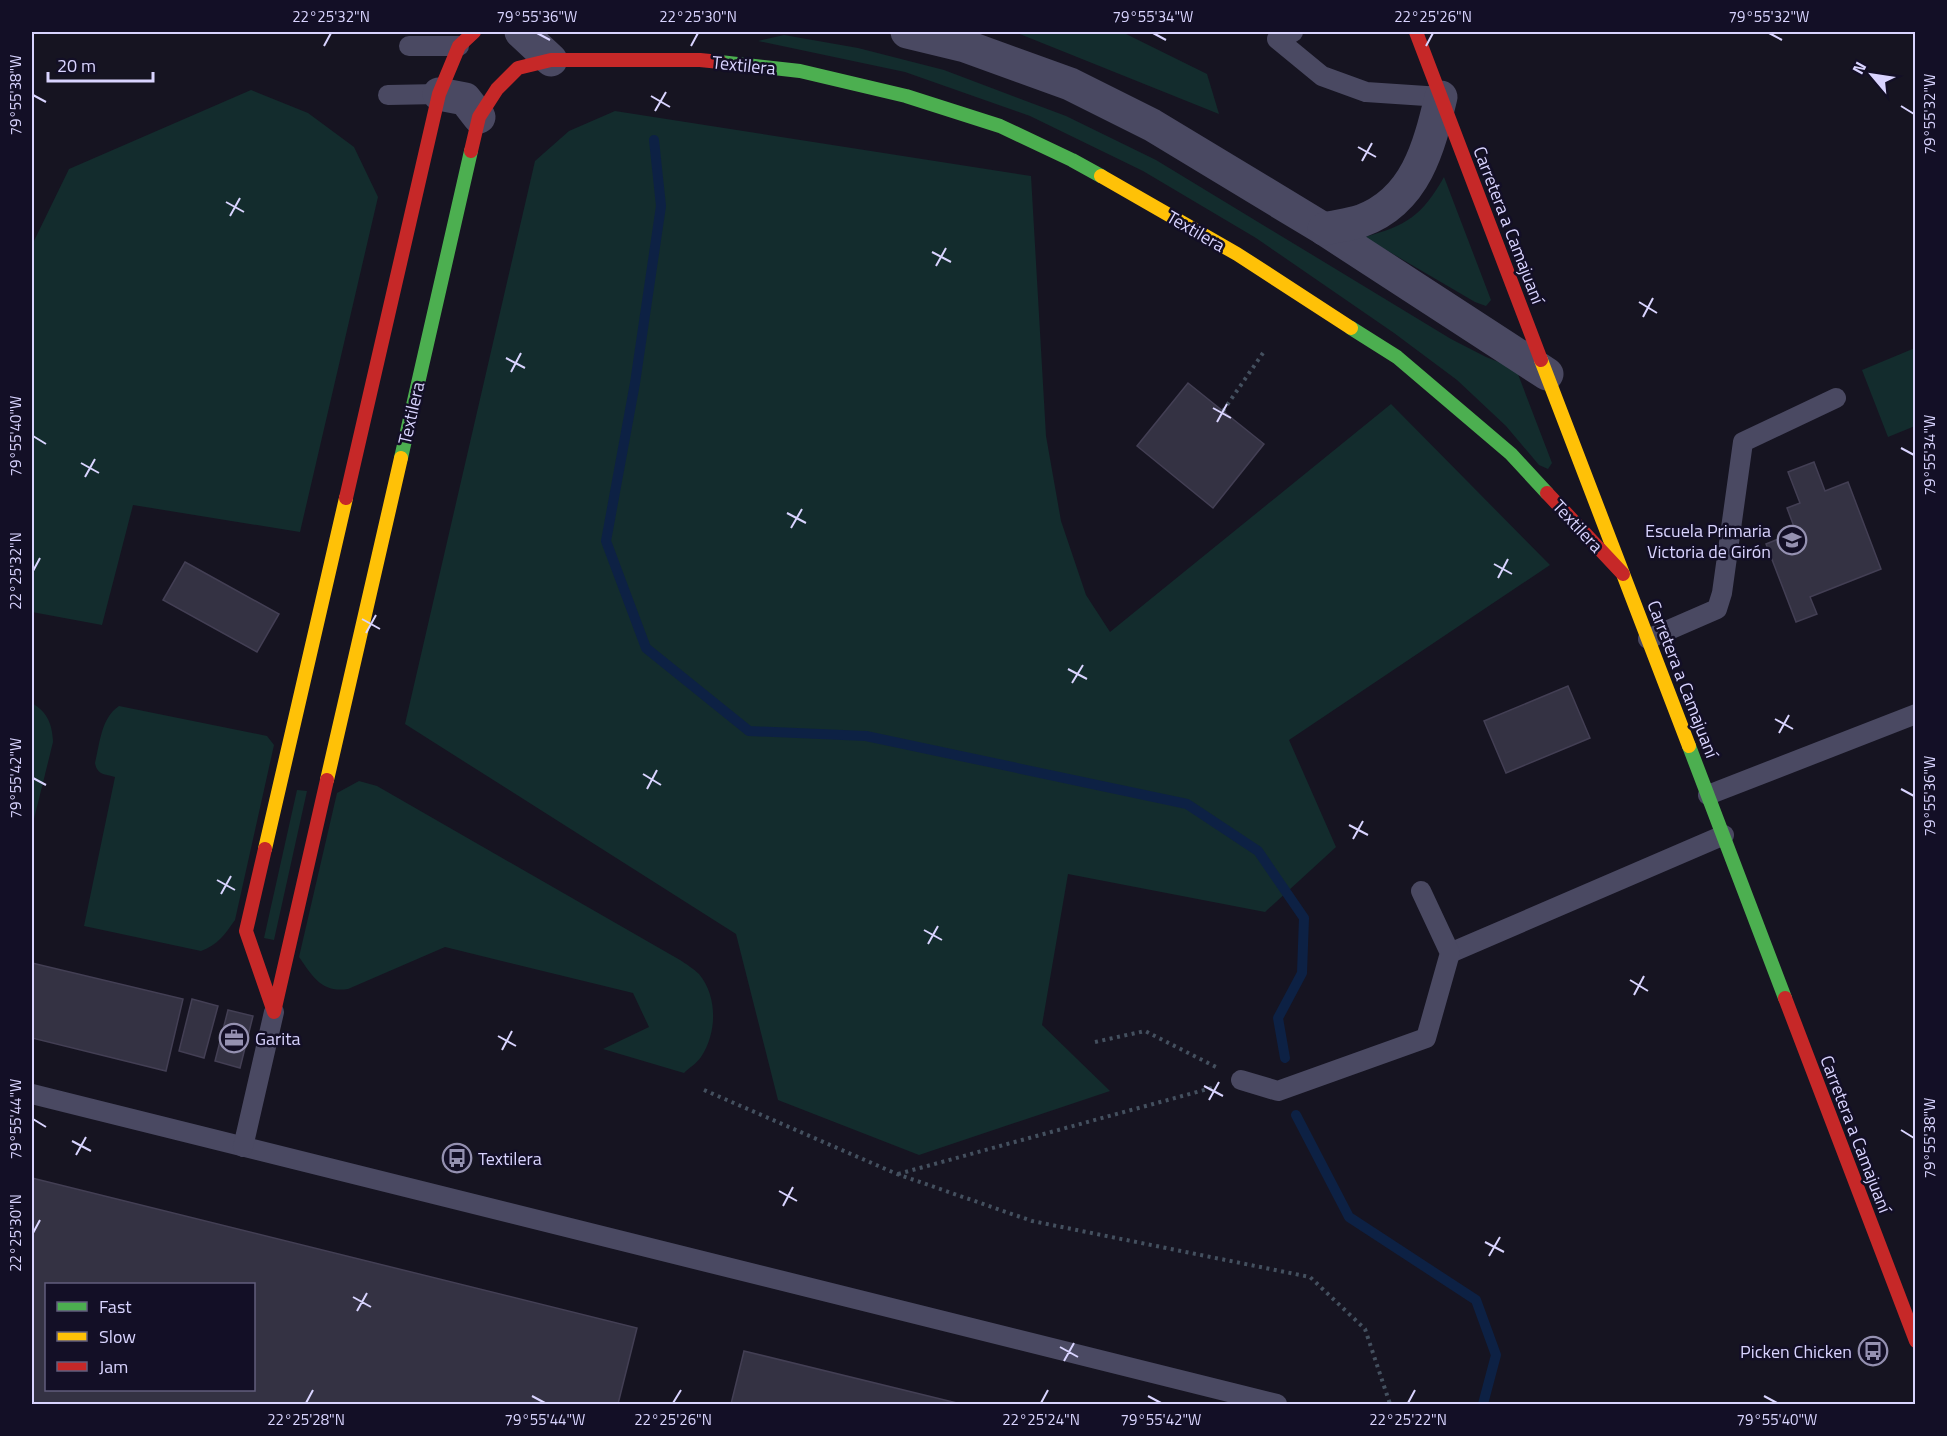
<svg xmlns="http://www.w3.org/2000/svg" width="1947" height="1436" viewBox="0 0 1947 1436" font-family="'Titillium Web',sans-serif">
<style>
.green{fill:#132c2d}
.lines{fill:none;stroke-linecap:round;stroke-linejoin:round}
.stream{stroke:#0d2144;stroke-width:10}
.building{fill:#343243;stroke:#433f54;stroke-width:1.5;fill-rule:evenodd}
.path{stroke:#44505f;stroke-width:4;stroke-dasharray:3 4.5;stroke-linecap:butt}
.lane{stroke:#4a4962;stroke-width:20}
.street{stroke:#4a4962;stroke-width:33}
.fast{stroke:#4caf50;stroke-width:14}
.slow{stroke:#ffc107;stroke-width:14}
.jam{stroke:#c62828;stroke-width:14}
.ticks{fill:none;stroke:#d9d4ff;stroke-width:2}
.labels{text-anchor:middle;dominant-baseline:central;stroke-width:5;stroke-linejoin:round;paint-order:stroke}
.street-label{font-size:18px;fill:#d9d4ff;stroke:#130f26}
.poi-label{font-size:18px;fill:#d9d4ff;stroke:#130f26;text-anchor:end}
.neatline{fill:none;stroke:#d9d4ff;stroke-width:2}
.ticks-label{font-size:15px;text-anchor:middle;fill:#d9d4ff}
</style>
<rect width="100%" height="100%" fill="#161421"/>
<g class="green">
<path d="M 1015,32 L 1122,32 L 1207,74 L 1219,114 Z"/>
<path d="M 784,35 L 858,48 L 944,70 L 1066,116 L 1156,160 L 1451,339 L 1486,357 L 1516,369 L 1552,463 L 1548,469 L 1539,465 L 1506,426 L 1457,380 L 1394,333 L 1256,238 L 1143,171 L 1030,116 L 905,72 L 758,41 Z"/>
<path d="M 251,90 L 308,113 L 354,147 L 378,197 L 300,532 L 133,505 L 102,625 L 32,612 L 32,245 L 69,169 Z"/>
<path d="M 615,111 L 1031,176 L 1046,436 L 1061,521 L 1086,595 L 1110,632 L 1391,404 L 1550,565 L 1289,740 L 1336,847 L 1265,912 L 1068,874 L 1042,1025 L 1110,1091 L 919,1155 L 778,1100 L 736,934 L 405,724 L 535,161 L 569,131 Z"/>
<path d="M 1444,177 L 1491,300 L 1486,306 L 1475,302 L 1364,237 C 1406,226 1422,216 1444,177 Z"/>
<path d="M 1915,348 L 1915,426 L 1888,437 L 1862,370 Z"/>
<path d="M 32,703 C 48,713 52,724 53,742 L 32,827 Z"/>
<path d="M 119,706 L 267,736 L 274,745 L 235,920 C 225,934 218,945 201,951 L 84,926 L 115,777 C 105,774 97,775 95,763 C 100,743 101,718 119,706 Z"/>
<path d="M 359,781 L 377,786 L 680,960 C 686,964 694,969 699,974 C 718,997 717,1033 701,1057 C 697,1063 689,1068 684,1073 L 603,1049 L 649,1027 L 633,993 L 445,947 L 348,989 C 322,993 313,977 299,957 L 337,793 Z"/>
<path d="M 297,790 L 307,791 L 274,940 L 264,938 Z"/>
</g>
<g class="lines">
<g class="stream">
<path d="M 654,140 L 661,206 L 635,383 L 606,541 L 646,648 L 749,731 L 866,736 L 1187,804 L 1258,851 L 1304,918 L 1302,973 L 1278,1018 L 1285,1058"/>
<path d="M 1296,1115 L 1349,1217 L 1476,1300 L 1496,1355 L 1483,1404"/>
</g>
</g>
<g class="building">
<path d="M 1188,383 L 1264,444 L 1213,508 L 1137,446 Z"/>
<path d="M 1814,462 L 1825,491 L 1848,482 L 1881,569 L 1810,597 L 1817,614 L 1796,622 L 1766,544 L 1796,532 L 1787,508 L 1800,503 L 1788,472 Z"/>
<path d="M 185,562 L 279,614 L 257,652 L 163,600 Z"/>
<path d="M 1568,686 L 1590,738 L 1506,773 L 1484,721 Z"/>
<path d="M 32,963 L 183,999 L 166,1071 L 32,1038 Z"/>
<path d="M 192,999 L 218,1006 L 204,1058 L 179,1051 Z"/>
<path d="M 228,1010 L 253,1016 L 240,1068 L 215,1061 Z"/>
<path d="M 32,1178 L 637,1328 L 618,1404 L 32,1404 ZM 46,1284 L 254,1284 L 254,1390 L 46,1390 Z"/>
<path d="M 744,1351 L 961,1404 L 731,1404 Z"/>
</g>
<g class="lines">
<g class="path">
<path d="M 1223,411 L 1263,353"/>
<path d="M 1095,1042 L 1145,1031 L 1218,1068"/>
<path d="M 704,1090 L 897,1174 L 1032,1221 L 1310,1277 L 1365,1329 L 1390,1404"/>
<path d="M 898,1174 L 1215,1087"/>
</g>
<g class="lane">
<path d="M 1293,32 L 1277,39 L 1322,76 L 1366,92 L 1441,97"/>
<path d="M 409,46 L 459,46"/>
<path d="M 388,95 L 439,94"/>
<path d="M 1648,639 L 1717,609 L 1722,593 L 1743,442 L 1836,398"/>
<path d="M 1708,795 L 1916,714"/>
<path d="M 1450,953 L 1724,835"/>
<path d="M 1241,1080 L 1278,1091 L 1426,1038 L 1450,953 L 1421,891"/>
<path d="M 32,1094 L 1277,1404"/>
<path d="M 243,1147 L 274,1012"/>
</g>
<g class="street">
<path d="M 521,32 L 551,60"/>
<path d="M 907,32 L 965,46 L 1070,84 L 1152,125 L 1324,229 L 1547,374"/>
<path d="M 439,94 L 465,99 L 479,117"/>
<path d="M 1324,229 C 1336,226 1349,225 1361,221 C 1416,201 1429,147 1441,97"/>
</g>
<g class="fast">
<path d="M 720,62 L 800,71 L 906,96 L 1000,126 L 1072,160 L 1101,176"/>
<path d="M 1351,328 L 1397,357 L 1511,454 L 1547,493"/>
<path d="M 401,458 L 471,151"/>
<path d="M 1689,746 L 1785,998"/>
</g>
<g class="slow">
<path d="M 1101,176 L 1237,254 L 1351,328"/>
<path d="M 1541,360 L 1689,746"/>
<path d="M 327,780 L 401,458"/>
<path d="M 265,849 L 346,498"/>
</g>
<g class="jam">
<path d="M 1416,32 L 1541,360"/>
<path d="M 471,151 L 479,117 L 497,89 L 518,68 L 551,60 L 700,60 L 720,62"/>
<path d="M 1547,493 L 1623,574"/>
<path d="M 346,498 L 439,94 L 459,46 L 474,32"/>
<path d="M 265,849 L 246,931 L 274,1012 L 327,780"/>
<path d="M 1785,998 L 1916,1341"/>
</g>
</g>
<path class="ticks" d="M 537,33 L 550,40M 1153,33 L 1166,40M 1769,33 L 1782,40M 324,46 L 331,33M 691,46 L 698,33M 1426,46 L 1433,33M 33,95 L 46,102M 651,96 L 670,107M 1901,106 L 1914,114M 655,111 L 666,92M 1358,147 L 1376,157M 1362,161 L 1372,143M 226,202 L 244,212M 230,216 L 240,198M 932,252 L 951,262M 936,266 L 946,248M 1639,302 L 1657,313M 1643,317 L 1653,298M 506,358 L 525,368M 511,372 L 521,353M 1213,408 L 1231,418M 1217,422 L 1227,404M 33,436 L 46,444M 1901,448 L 1914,455M 81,463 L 99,473M 85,477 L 95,459M 787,513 L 806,523M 791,528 L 802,509M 1494,564 L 1512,574M 33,571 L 40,558M 1498,578 L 1508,559M 362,619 L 380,629M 366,633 L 376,615M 1068,669 L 1087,679M 1072,683 L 1083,665M 1775,719 L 1793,729M 1779,733 L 1789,715M 643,774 L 661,785M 33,778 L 46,785M 647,789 L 657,770M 1901,789 L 1914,796M 1349,825 L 1368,835M 1353,839 L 1363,821M 217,880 L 235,890M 221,894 L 231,876M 924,930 L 942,940M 928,944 L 938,926M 1630,980 L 1648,991M 1634,995 L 1644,976M 498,1036 L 516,1046M 502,1050 L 512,1031M 1204,1086 L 1223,1096M 1209,1100 L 1219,1082M 33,1119 L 46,1127M 1901,1130 L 1914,1138M 72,1141 L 91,1151M 76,1155 L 86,1137M 779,1191 L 797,1201M 783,1206 L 793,1187M 33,1233 L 40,1220M 1485,1242 L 1504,1252M 1489,1256 L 1500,1237M 353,1297 L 371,1307M 357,1311 L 367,1293M 1060,1347 L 1078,1357M 1064,1361 L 1074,1343M 532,1396 L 545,1403M 1148,1396 L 1161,1403M 1764,1396 L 1777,1403M 306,1403 L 313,1390M 673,1403 L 681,1390M 1041,1403 L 1048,1390M 1408,1403 L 1415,1390"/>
<defs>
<g id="school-ring" transform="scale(1.5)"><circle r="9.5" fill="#130f26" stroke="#9591b1" stroke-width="1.5"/><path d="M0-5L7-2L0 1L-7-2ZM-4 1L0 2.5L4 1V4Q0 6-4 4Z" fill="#9591b1"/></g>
<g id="office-ring" transform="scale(1.5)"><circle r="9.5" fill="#130f26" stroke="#9591b1" stroke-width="1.5"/><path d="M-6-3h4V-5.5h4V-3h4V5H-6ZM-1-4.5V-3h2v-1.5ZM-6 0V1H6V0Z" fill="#9591b1"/></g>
<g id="bus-ring" transform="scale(1.5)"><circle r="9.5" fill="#130f26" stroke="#9591b1" stroke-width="1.5"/><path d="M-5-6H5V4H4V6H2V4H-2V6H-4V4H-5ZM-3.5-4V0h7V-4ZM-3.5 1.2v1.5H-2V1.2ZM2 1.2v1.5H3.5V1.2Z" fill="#9591b1"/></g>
</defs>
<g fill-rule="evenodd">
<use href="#school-ring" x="1792" y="540"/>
<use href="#office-ring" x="234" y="1038"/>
<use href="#bus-ring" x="457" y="1158"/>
<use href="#bus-ring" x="1873" y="1351"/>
</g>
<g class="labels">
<g class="street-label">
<text transform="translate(744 65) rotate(6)">Textilera</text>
<text transform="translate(1509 225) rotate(69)">Carretera a Camajuaní</text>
<text transform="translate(1196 231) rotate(30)">Textilera</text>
<text transform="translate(411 413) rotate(-77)">Textilera</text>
<text transform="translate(1578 526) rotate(47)">Textilera</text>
<text transform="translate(1683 679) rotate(69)">Carretera a Camajuaní</text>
<text transform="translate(1856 1134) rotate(69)">Carretera a Camajuaní</text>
</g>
<g class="poi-label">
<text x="1771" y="530">Escuela Primaria<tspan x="1771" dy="21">Victoria de Girón</tspan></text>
<text x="255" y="1038" text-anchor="start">Garita</text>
<text x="478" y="1158" text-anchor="start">Textilera</text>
<text x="1852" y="1351">Picken Chicken</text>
</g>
</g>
<rect width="1947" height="1436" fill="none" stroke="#130f26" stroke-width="66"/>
<rect x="45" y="1283" width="210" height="108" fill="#130f26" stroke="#625e7d" stroke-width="1.5"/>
<rect x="57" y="1302" width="30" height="9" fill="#4caf50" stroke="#625e7d" stroke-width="1.5"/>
<text x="99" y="1313" font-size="18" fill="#d9d4ff">Fast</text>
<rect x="57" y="1332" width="30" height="9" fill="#ffc107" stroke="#625e7d" stroke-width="1.5"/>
<text x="99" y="1343" font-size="18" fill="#d9d4ff">Slow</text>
<rect x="57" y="1362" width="30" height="9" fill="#c62828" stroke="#625e7d" stroke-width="1.5"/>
<text x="99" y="1373" font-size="18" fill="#d9d4ff">Jam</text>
<g transform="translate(1872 75) rotate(299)" stroke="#130f26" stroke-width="4.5" paint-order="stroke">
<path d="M0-4.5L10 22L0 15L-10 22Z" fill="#d9d4ff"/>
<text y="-9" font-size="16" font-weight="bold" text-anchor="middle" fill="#d9d4ff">N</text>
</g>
<path d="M48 72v9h105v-9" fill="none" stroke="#d9d4ff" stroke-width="3"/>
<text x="57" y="72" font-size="18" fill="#d9d4ff" stroke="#130f26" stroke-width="4.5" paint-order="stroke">20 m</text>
<rect x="33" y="33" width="1881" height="1370" class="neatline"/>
<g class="ticks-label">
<text x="331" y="22">22°25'32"N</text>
<text x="537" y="22">79°55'36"W</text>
<text x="698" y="22">22°25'30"N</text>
<text x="1153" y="22">79°55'34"W</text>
<text x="1433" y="22">22°25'26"N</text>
<text x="1769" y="22">79°55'32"W</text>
<text transform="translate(16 95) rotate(-90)" y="5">79°55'38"W</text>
<text transform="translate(1930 114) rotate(-90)" y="5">79°55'32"W</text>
<text transform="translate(16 436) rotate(-90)" y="5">79°55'40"W</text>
<text transform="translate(1930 455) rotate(-90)" y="5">79°55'34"W</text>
<text transform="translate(16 571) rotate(-90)" y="5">22°25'32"N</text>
<text transform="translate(16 778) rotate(-90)" y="5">79°55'42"W</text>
<text transform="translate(1930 796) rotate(-90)" y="5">79°55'36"W</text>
<text transform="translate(16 1119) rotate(-90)" y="5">79°55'44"W</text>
<text transform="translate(1930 1138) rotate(-90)" y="5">79°55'38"W</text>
<text transform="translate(16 1233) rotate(-90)" y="5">22°25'30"N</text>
<text x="306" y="1425">22°25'28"N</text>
<text x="545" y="1425">79°55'44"W</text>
<text x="673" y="1425">22°25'26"N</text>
<text x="1041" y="1425">22°25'24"N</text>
<text x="1161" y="1425">79°55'42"W</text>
<text x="1408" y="1425">22°25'22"N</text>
<text x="1777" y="1425">79°55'40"W</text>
</g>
</svg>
